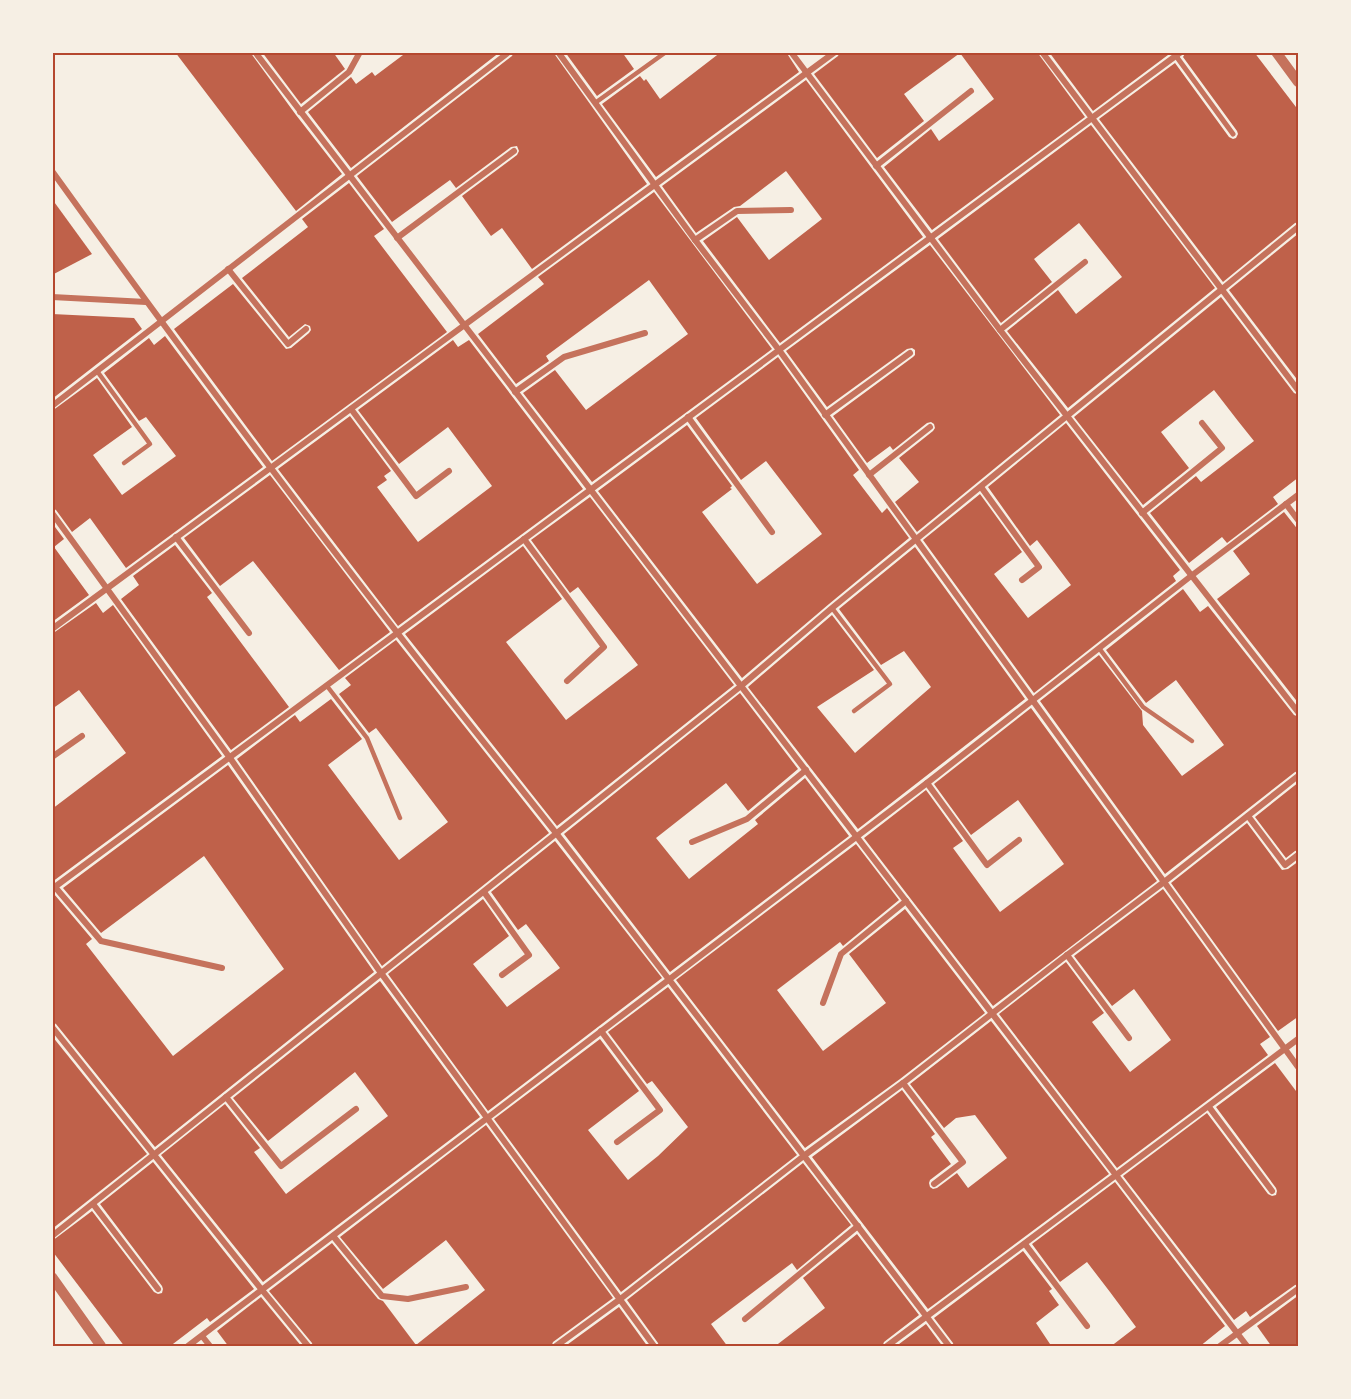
<svg xmlns="http://www.w3.org/2000/svg" width="1351" height="1399" viewBox="0 0 1351 1399" font-family="'Varela Round',sans-serif">
<style>
.building{fill:#bf614a}
.lines{fill:none;stroke-linecap:round;stroke-linejoin:round}
.service{stroke:#c5725c;stroke-width:4.5}
.pedestrian{stroke:#c5725c;stroke-width:5}
.minor{stroke:#c5725c;stroke-width:6}
.tertiary{stroke:#c5725c;stroke-width:10}
.neatline{fill:none;stroke:#b5482f;stroke-width:2}
</style>
<rect width="100%" height="100%" fill="#f6efe4"/>
<g class="building">
<path d="M 175,52 L 250,52 L 296,115 L 342,174 L 296,211 Z"/>
<path d="M 262,52 L 333,52 L 345,69 L 301,104 Z"/>
<path d="M 407,52 L 500,52 L 351,168 L 308,112 L 351,77 L 356,84 L 372,72 L 375,76 Z"/>
<path d="M 514,52 L 553,52 L 647,184 L 532,269 L 502,228 L 491,236 L 462,196 L 517,155 L 519,151 L 517,146 L 511,147 L 456,188 L 450,180 L 392,222 L 357,176 L 512,56 Z"/>
<path d="M 565,52 L 622,52 L 634,69 L 597,96 Z"/>
<path d="M 721,52 L 786,52 L 799,72 L 656,177 L 602,104 L 640,76 L 644,81 L 646,79 L 660,99 Z"/>
<path d="M 840,52 L 1037,52 L 1085,117 L 932,230 L 884,167 L 931,129 L 939,141 L 994,99 L 960,53 L 904,94 L 924,121 L 877,158 L 814,74 L 838,56 Z"/>
<path d="M 1049,52 L 1172,52 L 1093,111 Z"/>
<path d="M 1186,52 L 1254,52 L 1299,111 L 1299,222 L 1295,223 L 1223,282 L 1099,119 L 1175,63 L 1229,137 L 1233,139 L 1236,138 L 1238,134 L 1237,131 L 1183,57 Z"/>
<path d="M 806,80 L 923,237 L 780,343 L 703,241 L 737,217 L 769,260 L 822,219 L 786,171 L 740,206 L 734,207 L 696,233 L 662,186 Z"/>
<path d="M 1091,125 L 1215,288 L 1068,408 L 1007,331 L 1058,290 L 1076,314 L 1122,277 L 1079,223 L 1034,259 L 1052,282 L 1001,323 L 938,239 Z"/>
<path d="M 349,183 L 384,229 L 374,236 L 447,332 L 272,461 L 174,329 L 233,284 L 286,349 L 291,348 L 309,333 L 311,330 L 310,326 L 305,324 L 289,337 L 242,278 L 308,227 L 302,219 Z"/>
<path d="M 654,192 L 772,349 L 592,482 L 523,393 L 555,370 L 586,410 L 688,334 L 649,280 L 546,356 L 549,361 L 516,384 L 478,334 L 544,284 L 538,277 Z"/>
<path d="M 52,199 L 92,254 L 52,275 Z"/>
<path d="M 1299,233 L 1299,382 L 1229,290 Z"/>
<path d="M 930,245 L 1060,415 L 917,532 L 895,502 L 919,482 L 899,458 L 933,431 L 935,428 L 934,424 L 931,422 L 927,423 L 893,450 L 890,446 L 867,463 L 833,416 L 913,357 L 915,355 L 915,350 L 912,348 L 907,349 L 827,407 L 786,351 Z"/>
<path d="M 1221,297 L 1294,393 L 1299,395 L 1299,477 L 1273,497 L 1278,504 L 1227,543 L 1222,537 L 1189,563 L 1150,513 L 1196,476 L 1201,482 L 1254,441 L 1238,421 L 1214,390 L 1161,432 L 1189,468 L 1143,505 L 1074,417 Z"/>
<path d="M 52,314 L 134,318 L 142,329 L 52,399 Z"/>
<path d="M 165,336 L 263,467 L 126,568 L 90,518 L 72,532 L 56,510 L 52,508 L 52,411 L 97,378 L 132,427 L 93,455 L 122,495 L 176,456 L 146,417 L 139,421 L 104,373 L 149,338 L 154,345 Z"/>
<path d="M 453,340 L 458,347 L 469,340 L 583,489 L 398,626 L 278,469 L 350,416 L 391,471 L 384,476 L 387,480 L 377,487 L 418,542 L 492,486 L 448,427 L 399,464 L 358,410 Z"/>
<path d="M 778,357 L 859,470 L 853,475 L 882,513 L 887,508 L 909,538 L 829,604 L 742,678 L 598,491 L 687,425 L 732,486 L 730,488 L 732,489 L 702,512 L 757,584 L 822,534 L 766,461 L 741,480 L 696,418 Z"/>
<path d="M 1066,423 L 1180,570 L 1173,576 L 1176,581 L 1034,693 L 923,540 L 980,494 L 1022,552 L 994,574 L 1028,618 L 1071,585 L 1037,540 L 1030,546 L 988,487 Z"/>
<path d="M 270,475 L 390,632 L 339,670 L 253,561 L 220,586 L 184,538 Z"/>
<path d="M 590,497 L 734,685 L 557,826 L 405,634 L 523,546 L 562,599 L 506,642 L 566,720 L 638,665 L 578,587 L 570,593 L 531,540 Z"/>
<path d="M 1284,512 L 1299,531 L 1299,704 L 1217,599 L 1250,574 L 1233,551 Z"/>
<path d="M 52,523 L 64,539 L 54,547 L 89,595 L 52,622 Z"/>
<path d="M 175,545 L 212,593 L 207,597 L 289,707 L 231,750 L 121,599 L 139,585 L 133,576 Z"/>
<path d="M 915,547 L 1025,699 L 858,829 L 748,687 L 832,615 L 874,670 L 817,707 L 855,753 L 931,687 L 904,651 L 881,665 L 839,609 Z"/>
<path d="M 1183,589 L 1200,612 L 1208,606 L 1294,715 L 1299,717 L 1299,771 L 1295,772 L 1165,874 L 1040,701 L 1099,655 L 1142,711 L 1143,725 L 1182,776 L 1224,745 L 1176,680 L 1146,703 L 1106,650 Z"/>
<path d="M 96,603 L 103,613 L 113,605 L 222,756 L 52,882 L 52,809 L 126,753 L 79,690 L 52,709 L 52,634 Z"/>
<path d="M 396,640 L 549,833 L 382,966 L 237,759 L 295,715 L 300,722 L 331,699 L 362,739 L 328,765 L 399,860 L 448,822 L 376,728 L 369,733 L 339,694 L 351,685 L 345,678 Z"/>
<path d="M 740,693 L 798,769 L 748,811 L 726,783 L 656,838 L 689,879 L 758,824 L 755,820 L 805,778 L 849,836 L 670,972 L 564,834 Z"/>
<path d="M 1031,708 L 1157,881 L 993,1006 L 864,838 L 926,790 L 963,841 L 953,848 L 1000,912 L 1064,864 L 1018,800 L 971,835 L 934,784 Z"/>
<path d="M 228,765 L 374,972 L 155,1147 L 56,1024 L 52,1022 L 52,894 L 54,894 L 92,939 L 86,944 L 173,1056 L 284,969 L 204,856 L 101,933 L 63,888 Z"/>
<path d="M 1299,782 L 1299,850 L 1295,851 L 1286,858 L 1255,817 Z"/>
<path d="M 1247,823 L 1282,870 L 1288,869 L 1299,861 L 1299,1016 L 1278,1031 L 1171,883 Z"/>
<path d="M 555,841 L 662,978 L 488,1111 L 388,974 L 483,899 L 509,936 L 473,964 L 507,1007 L 560,968 L 526,924 L 518,930 L 491,892 Z"/>
<path d="M 856,844 L 899,900 L 843,946 L 840,942 L 777,990 L 823,1051 L 886,1003 L 849,954 L 905,909 L 985,1013 L 900,1079 L 805,1148 L 676,980 Z"/>
<path d="M 1163,889 L 1270,1037 L 1260,1044 L 1268,1055 L 1117,1168 L 999,1014 L 1066,962 L 1104,1013 L 1092,1022 L 1130,1072 L 1152,1055 L 1171,1040 L 1134,989 L 1112,1006 L 1074,956 Z"/>
<path d="M 380,981 L 480,1117 L 263,1282 L 161,1155 L 225,1104 L 260,1148 L 254,1152 L 286,1194 L 388,1116 L 355,1072 L 268,1141 L 233,1098 Z"/>
<path d="M 668,987 L 797,1155 L 621,1292 L 494,1119 L 600,1039 L 639,1091 L 588,1130 L 628,1180 L 658,1156 L 688,1127 L 652,1081 L 647,1084 L 608,1032 Z"/>
<path d="M 991,1021 L 1109,1174 L 928,1309 L 812,1157 L 902,1090 L 935,1134 L 931,1137 L 951,1164 L 930,1180 L 929,1183 L 930,1187 L 933,1189 L 937,1188 L 957,1173 L 968,1188 L 1007,1158 L 975,1115 L 956,1118 L 944,1128 L 910,1084 Z"/>
<path d="M 52,1036 L 147,1154 L 52,1229 Z"/>
<path d="M 1275,1063 L 1299,1095 L 1299,1284 L 1295,1285 L 1250,1317 L 1246,1311 L 1234,1320 L 1123,1176 L 1207,1113 L 1268,1194 L 1272,1196 L 1276,1195 L 1277,1191 L 1276,1188 L 1216,1107 Z"/>
<path d="M 486,1125 L 613,1298 L 553,1342 L 551,1347 L 313,1347 L 312,1343 L 269,1291 L 332,1243 L 378,1299 L 383,1301 L 416,1345 L 485,1290 L 446,1240 L 383,1289 L 340,1237 Z"/>
<path d="M 153,1162 L 254,1289 L 210,1322 L 207,1318 L 169,1347 L 125,1347 L 53,1252 L 52,1241 L 92,1211 L 154,1292 L 158,1294 L 162,1293 L 163,1289 L 162,1286 L 100,1204 Z"/>
<path d="M 803,1163 L 851,1225 L 797,1270 L 792,1263 L 711,1324 L 728,1347 L 659,1347 L 658,1343 L 627,1300 Z"/>
<path d="M 1115,1182 L 1225,1326 L 1199,1347 L 1110,1347 L 1136,1327 L 1110,1292 L 1087,1262 L 1060,1282 L 1032,1244 Z"/>
<path d="M 857,1234 L 919,1315 L 884,1342 L 882,1347 L 774,1347 L 825,1308 L 803,1278 Z"/>
<path d="M 1023,1251 L 1052,1289 L 1049,1291 L 1059,1305 L 1036,1323 L 1052,1347 L 954,1347 L 953,1343 L 934,1318 Z"/>
<path d="M 1299,1295 L 1299,1347 L 1272,1347 L 1257,1326 Z"/>
<path d="M 261,1297 L 302,1347 L 229,1347 L 217,1331 Z"/>
<path d="M 619,1307 L 648,1347 L 564,1347 Z"/>
<path d="M 926,1324 L 943,1347 L 895,1347 Z"/>
</g>
<g class="lines">
<g class="service">
<path d="M 595,103 L 666,52"/>
<path d="M 97,371 L 150,444 L 124,463"/>
<path d="M 832,608 L 890,684 L 854,711"/>
<path d="M 1099,648 L 1143,707 L 1192,741"/>
<path d="M 327,686 L 367,738 L 400,818"/>
</g>
<path class="pedestrian" d="M 1176,56 L 1233,134"/>
<g class="minor">
<path d="M 255,52 L 1247,1346"/>
<path d="M 558,52 L 695,240 L 779,350 L 1298,1067"/>
<path d="M 791,52 L 1000,330 L 1298,712"/>
<path d="M 1042,52 L 1298,390"/>
<path d="M 300,112 L 349,72 L 360,52"/>
<path d="M 876,166 L 971,91"/>
<path d="M 52,171 C 165,328 280,483 399,635 C 451,702 504,767 556,833 C 688,1003 819,1175 949,1346"/>
<path d="M 397,238 L 514,151"/>
<path d="M 695,240 L 737,211 L 791,210"/>
<path d="M 228,269 L 288,344 L 306,329"/>
<path d="M 52,297 L 146,302"/>
<path d="M 1000,330 L 1085,262"/>
<path d="M 515,392 L 564,357 L 645,333"/>
<path d="M 52,406 L 509,52"/>
<path d="M 351,409 L 416,496 L 449,471"/>
<path d="M 825,415 L 910,353"/>
<path d="M 688,417 L 772,532"/>
<path d="M 869,475 L 930,427"/>
<path d="M 981,487 L 1039,567 L 1022,580"/>
<path d="M 1286,504 L 1298,520"/>
<path d="M 52,513 L 230,758 L 381,973 L 654,1346"/>
<path d="M 1142,513 L 1222,448 L 1202,423"/>
<path d="M 176,537 L 249,633"/>
<path d="M 524,539 L 604,647 L 567,681"/>
<path d="M 52,629 L 835,52"/>
<path d="M 52,757 L 82,736"/>
<path d="M 927,783 L 987,865 L 1019,840"/>
<path d="M 1248,816 L 1285,865 L 1298,855"/>
<path d="M 692,842 L 747,819 L 806,770"/>
<path d="M 55,887 L 101,941 L 222,968"/>
<path d="M 52,889 L 1181,52"/>
<path d="M 484,892 L 529,955 L 502,975"/>
<path d="M 1067,955 L 1129,1038"/>
<path d="M 823,1003 L 841,954 L 906,901"/>
<path d="M 52,1027 L 262,1290 L 308,1346"/>
<path d="M 601,1031 L 660,1110 L 617,1142"/>
<path d="M 903,1083 L 963,1162 L 934,1184"/>
<path d="M 226,1097 L 281,1166 L 356,1109"/>
<path d="M 1209,1107 L 1272,1191"/>
<path d="M 93,1204 L 158,1289"/>
<path d="M 52,1236 L 741,686 L 832,608 L 1298,227"/>
<path d="M 333,1236 L 382,1296 L 408,1299 L 466,1287"/>
<path d="M 1025,1244 L 1087,1326"/>
<path d="M 745,1319 L 858,1226"/>
<path d="M 202,1336 L 210,1346"/>
<path d="M 188,1346 L 927,783 L 1191,576 L 1298,495"/>
<path d="M 556,1346 L 619,1300 L 805,1155 L 903,1083 L 1067,955 L 1164,882 L 1298,776"/>
<path d="M 887,1346 L 1298,1039"/>
<path d="M 1220,1346 L 1298,1289"/>
</g>
<g class="tertiary">
<path d="M 1276,52 L 1298,82"/>
<path d="M 52,1277 L 101,1346"/>
</g>
</g>
<rect width="1351" height="1399" fill="none" stroke="#f6efe4" stroke-width="108"/>
<rect x="54" y="54" width="1243" height="1291" class="neatline"/>
</svg>
